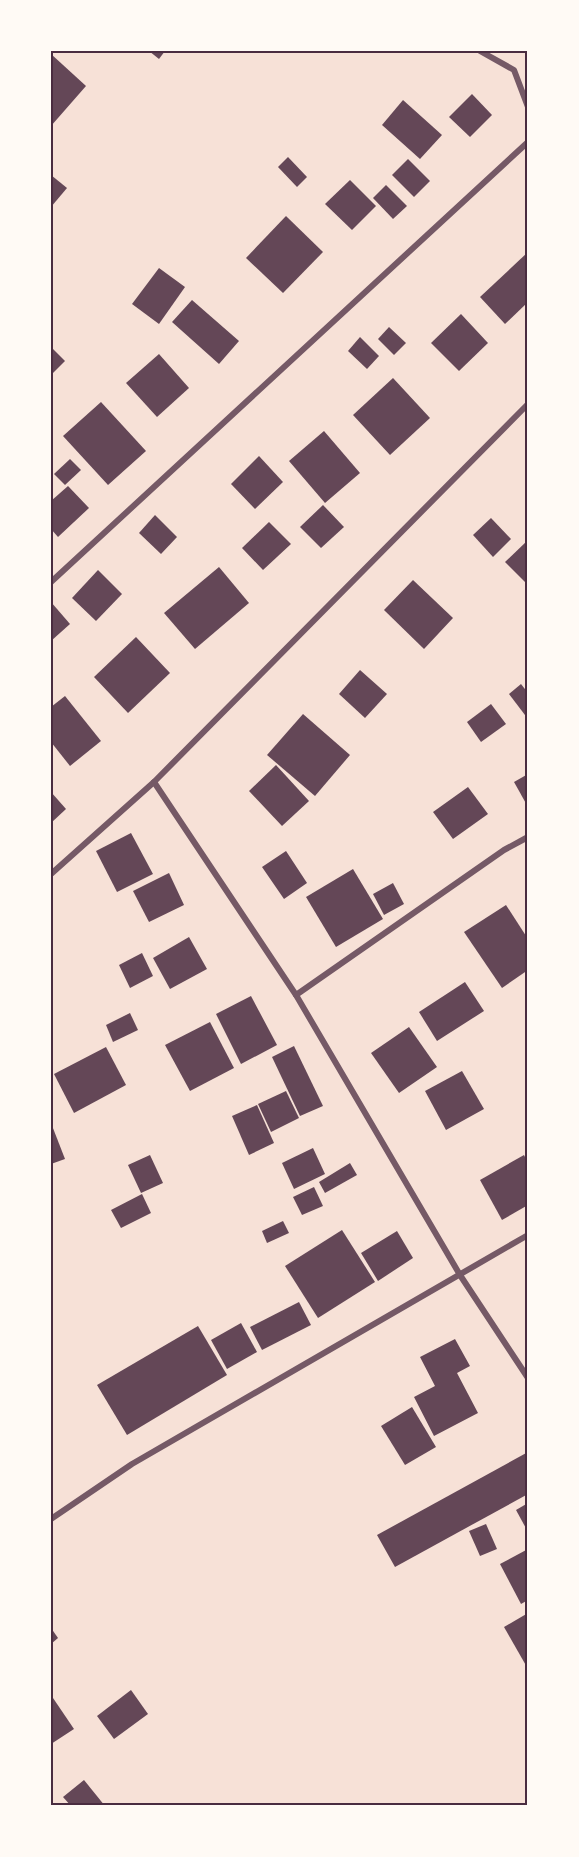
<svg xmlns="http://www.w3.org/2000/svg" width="579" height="1857" viewBox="0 0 579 1857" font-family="'DM Sans',sans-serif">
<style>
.building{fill:#644757}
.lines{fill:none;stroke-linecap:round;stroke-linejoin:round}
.minor{stroke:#755966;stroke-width:6}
.neatline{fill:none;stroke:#4a2c40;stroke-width:2}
</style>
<rect width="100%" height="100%" fill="#f7e1d7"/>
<g class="building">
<path d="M 149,51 L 165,51 L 159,59 Z"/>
<path d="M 51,54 L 86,86 L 51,126 Z"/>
<path d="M 472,94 L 492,115 L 470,137 L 449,117 Z"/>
<path d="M 403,100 L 442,135 L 420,159 L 382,125 Z"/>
<path d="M 288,157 L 307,177 L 297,187 L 278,167 Z"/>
<path d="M 408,159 L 430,181 L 414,197 L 392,175 Z"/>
<path d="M 51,175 L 67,188 L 51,207 Z"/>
<path d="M 350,180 L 376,206 L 352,230 L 325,204 Z"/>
<path d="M 386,185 L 407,206 L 393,219 L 373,198 Z"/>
<path d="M 286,216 L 323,252 L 283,293 L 246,258 Z"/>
<path d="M 528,252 L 528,302 L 505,324 L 480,297 Z"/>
<path d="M 159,268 L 185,287 L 159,324 L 132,304 Z"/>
<path d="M 192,300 L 239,341 L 219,364 L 172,322 Z"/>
<path d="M 461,314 L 488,343 L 459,371 L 431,343 Z"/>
<path d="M 389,327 L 406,343 L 394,355 L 378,339 Z"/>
<path d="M 360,337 L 379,356 L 367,369 L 348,351 Z"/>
<path d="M 51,347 L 65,361 L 51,375 Z"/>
<path d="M 159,354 L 189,388 L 157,417 L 126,383 Z"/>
<path d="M 393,378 L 430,418 L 390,455 L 353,415 Z"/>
<path d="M 101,402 L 146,451 L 108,485 L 63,436 Z"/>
<path d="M 324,431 L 360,473 L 325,503 L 289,461 Z"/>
<path d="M 259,456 L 283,482 L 255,509 L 231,484 Z"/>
<path d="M 70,459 L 81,470 L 65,485 L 54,474 Z"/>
<path d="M 68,486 L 89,508 L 58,537 L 51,529 L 51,501 Z"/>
<path d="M 323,505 L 344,527 L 321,548 L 300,527 Z"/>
<path d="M 155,515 L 177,537 L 161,554 L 139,533 Z"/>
<path d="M 491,518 L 511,539 L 493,557 L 473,535 Z"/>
<path d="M 269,522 L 291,544 L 263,570 L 242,548 Z"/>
<path d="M 528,540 L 528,585 L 505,562 Z"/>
<path d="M 219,567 L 249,603 L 195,649 L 164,613 Z"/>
<path d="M 98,570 L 122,594 L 96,621 L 72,598 Z"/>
<path d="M 413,580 L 453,618 L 424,649 L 384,610 Z"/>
<path d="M 51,602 L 70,624 L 51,641 Z"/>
<path d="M 136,637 L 170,673 L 128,713 L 94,677 Z"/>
<path d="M 360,670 L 387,694 L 365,718 L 339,694 Z"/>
<path d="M 521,684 L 528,693 L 528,719 L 509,694 Z"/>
<path d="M 65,696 L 101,741 L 70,766 L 51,742 L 51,707 Z"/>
<path d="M 491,704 L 506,724 L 481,742 L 467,722 Z"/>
<path d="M 303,714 L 350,755 L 315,796 L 267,755 Z"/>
<path d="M 276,765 L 309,801 L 282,826 L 249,791 Z"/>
<path d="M 528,774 L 528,807 L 514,782 Z"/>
<path d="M 468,787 L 488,814 L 453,839 L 433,812 Z"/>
<path d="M 51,792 L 66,809 L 51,823 Z"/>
<path d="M 131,833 L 153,874 L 117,892 L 96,851 Z"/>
<path d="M 286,851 L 307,883 L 284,899 L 262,867 Z"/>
<path d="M 353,869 L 383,919 L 336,947 L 306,897 Z"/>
<path d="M 169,873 L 184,905 L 149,922 L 133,891 Z"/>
<path d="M 393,883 L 404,904 L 384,915 L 373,894 Z"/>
<path d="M 506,905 L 528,939 L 528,970 L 502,988 L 464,932 Z"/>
<path d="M 189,937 L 207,969 L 170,989 L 153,958 Z"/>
<path d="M 142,953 L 153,976 L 130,988 L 119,965 Z"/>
<path d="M 465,982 L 484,1011 L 437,1041 L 419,1012 Z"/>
<path d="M 251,996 L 277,1045 L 241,1064 L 216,1014 Z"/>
<path d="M 130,1013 L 138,1030 L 113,1042 L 106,1025 Z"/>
<path d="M 210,1022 L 234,1068 L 190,1091 L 165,1045 Z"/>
<path d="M 409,1027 L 437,1067 L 399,1093 L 371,1053 Z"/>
<path d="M 294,1046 L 323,1106 L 300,1116 L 272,1057 Z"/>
<path d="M 106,1047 L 126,1085 L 74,1113 L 54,1074 Z"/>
<path d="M 462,1071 L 484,1109 L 446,1130 L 425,1091 Z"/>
<path d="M 286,1091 L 299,1118 L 271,1132 L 258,1104 Z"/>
<path d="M 257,1105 L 274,1143 L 249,1155 L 232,1116 Z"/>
<path d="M 51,1123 L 65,1159 L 51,1164 Z"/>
<path d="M 313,1148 L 325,1174 L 294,1189 L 282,1163 Z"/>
<path d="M 150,1155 L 163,1183 L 141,1193 L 128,1165 Z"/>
<path d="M 524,1155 L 528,1163 L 528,1205 L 502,1220 L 480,1180 Z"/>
<path d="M 350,1163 L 357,1175 L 325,1193 L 319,1182 Z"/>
<path d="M 314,1187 L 323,1206 L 302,1215 L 293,1197 Z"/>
<path d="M 142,1194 L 151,1213 L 121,1228 L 111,1210 Z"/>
<path d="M 283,1221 L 289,1233 L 267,1243 L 262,1231 Z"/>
<path d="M 342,1230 L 375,1282 L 318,1318 L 285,1266 Z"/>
<path d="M 397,1231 L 413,1258 L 378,1281 L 361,1253 Z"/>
<path d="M 299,1302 L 311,1325 L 262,1350 L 250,1327 Z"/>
<path d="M 241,1323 L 257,1352 L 227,1369 L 211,1340 Z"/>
<path d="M 198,1326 L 227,1375 L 127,1435 L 97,1385 Z"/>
<path d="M 455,1339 L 470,1366 L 457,1373 L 478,1413 L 434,1436 L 414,1397 L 435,1386 L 420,1357 Z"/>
<path d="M 412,1407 L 436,1447 L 405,1465 L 381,1426 Z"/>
<path d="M 528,1452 L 528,1494 L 395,1567 L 377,1535 Z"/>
<path d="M 528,1503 L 528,1532 L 516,1510 Z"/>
<path d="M 486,1524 L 497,1549 L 480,1556 L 469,1531 Z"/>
<path d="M 528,1549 L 528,1600 L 521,1604 L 500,1564 Z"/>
<path d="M 528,1613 L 528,1669 L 504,1627 Z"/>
<path d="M 51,1628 L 58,1638 L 51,1644 Z"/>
<path d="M 131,1690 L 148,1714 L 114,1739 L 97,1716 Z"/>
<path d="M 53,1698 L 74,1729 L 51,1744 L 51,1700 Z"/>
<path d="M 84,1780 L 105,1806 L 71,1806 L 63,1797 Z"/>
</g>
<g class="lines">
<g class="minor">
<path d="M 480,51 L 514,70 L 528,107"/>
<path d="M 51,582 L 528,142"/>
<path d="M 154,782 L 296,995 L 460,1275 L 528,1378"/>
<path d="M 51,874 L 154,782 L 528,404"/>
<path d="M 296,995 L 504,850 L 528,837"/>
<path d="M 51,1519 L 132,1464 L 528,1235"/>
</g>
</g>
<rect width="579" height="1857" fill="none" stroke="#fffaf5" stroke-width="105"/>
<rect x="52" y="52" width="474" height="1752" class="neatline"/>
</svg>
